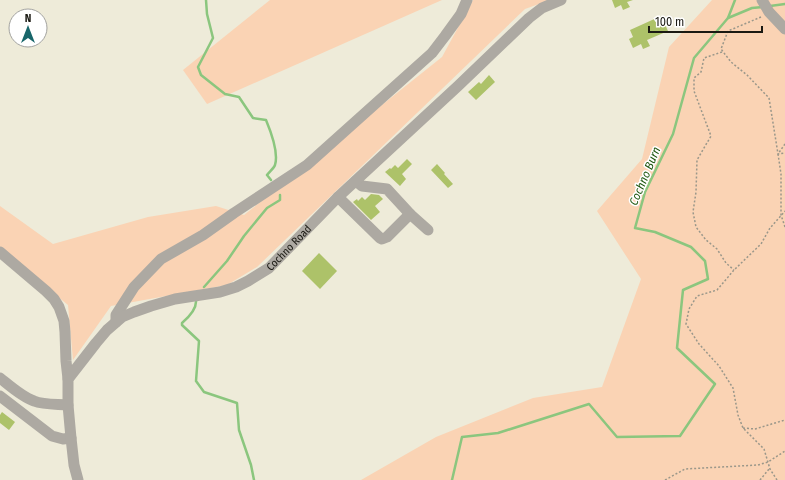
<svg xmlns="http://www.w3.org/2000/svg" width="785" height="480" viewBox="0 0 785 480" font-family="'Fira Sans Condensed',sans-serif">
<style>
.green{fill:#fad3b4}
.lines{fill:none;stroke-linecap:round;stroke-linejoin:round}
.stream{stroke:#8bc67e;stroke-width:2.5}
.building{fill:#adc269}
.path{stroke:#9a978a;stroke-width:1.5;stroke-dasharray:2 2;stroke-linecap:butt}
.minor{stroke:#ada9a2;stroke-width:11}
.labels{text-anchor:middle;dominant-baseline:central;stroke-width:3;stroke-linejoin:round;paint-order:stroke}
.street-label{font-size:11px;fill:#1a1912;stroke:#fff}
.water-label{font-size:12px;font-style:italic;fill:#1d560e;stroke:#fff}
</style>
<rect width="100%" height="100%" fill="#eeebd9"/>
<g class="green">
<path d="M 270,0 L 442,0 L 207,104 L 183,70 Z"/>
<path d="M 473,0 L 550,0 L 525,9 L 257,267 L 227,285 L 111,306 L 73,360 L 68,305 L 0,249 L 0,206 L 53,244 L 148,217 L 216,206 L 244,215 L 442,57 Z"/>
<path d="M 712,0 L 785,0 L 785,480 L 361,480 L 436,437 L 533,398 L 602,387 L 641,279 L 597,211 L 642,159 L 669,47 Z"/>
</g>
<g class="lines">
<g class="stream">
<path d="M 206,0 L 207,14 L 213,38 L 198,67 L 201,75 L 225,94 L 239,97 L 253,118 L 266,120 C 271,132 279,152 275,165 C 274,168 269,172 267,175 L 271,180"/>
<path d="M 770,6 L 785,4"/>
<path d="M 728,18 L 752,8 L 763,7"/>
<path d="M 204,287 L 227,261 L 244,236 L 267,208 L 280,200 L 280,195"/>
<path d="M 196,300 C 197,310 188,318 182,323 L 182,325 L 199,341 L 196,381 L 204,392 L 237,403 L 239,430 L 251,465 L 254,480"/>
<path d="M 452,480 L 462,437 L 498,433 L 589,404 L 617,437 L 680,436 L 715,384 L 677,348 L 683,290 L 708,279 L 705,261 L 691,247 L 655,232 L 635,228 L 645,192 L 673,134 L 694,58 L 728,18 L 735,0"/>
</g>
</g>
<g class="building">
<path d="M 612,0 L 633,0 L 627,2 L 630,7 L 623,10 L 621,5 L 615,8 Z"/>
<path d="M 661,16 L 668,31 L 647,40 L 650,46 L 643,49 L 641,44 L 633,48 L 629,39 L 633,37 L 630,30 Z"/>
<path d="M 489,75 L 495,82 L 476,100 L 468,92 L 479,82 L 481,84 Z"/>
<path d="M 407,159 L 412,164 L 402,174 L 406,179 L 400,186 L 385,172 L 390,168 L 391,169 L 395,165 L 398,168 Z"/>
<path d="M 437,164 L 445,173 L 444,174 L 453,184 L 448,188 L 431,170 Z"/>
<path d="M 371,194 L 379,195 L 383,199 L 375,206 L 380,212 L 371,220 L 353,202 L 357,199 L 358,201 L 362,197 L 365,200 Z"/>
<path d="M 319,253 L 337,271 L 320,289 L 302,271 Z"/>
<path d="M 2,412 L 15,422 L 9,430 L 0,423 L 0,415 Z"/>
</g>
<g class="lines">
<g class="path">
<path d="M 761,17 L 728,31 L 721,49 L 731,62 L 747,75 L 769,98 L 778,154 L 785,153"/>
<path d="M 722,52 L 704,58 L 701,72 L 694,78 L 694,91 L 711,136 L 697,160 L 696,192 L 693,212 L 696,227 L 706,240 L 717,249 L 726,263 L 734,270"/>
<path d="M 785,144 L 778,154 L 781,174 L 781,215 L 785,227"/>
<path d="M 743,428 L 755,429 L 785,420"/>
<path d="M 665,480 L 685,469 L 758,465 L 768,462 L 785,451"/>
<path d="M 760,480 L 769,469"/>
<path d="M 777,480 L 770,469 L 764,449 L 743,428 L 738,415 L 733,388 L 719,366 L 699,344 L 686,324 L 689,309 L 697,296 L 717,290 L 734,270 L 761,244 L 770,228 L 785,211"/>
</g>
<g class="minor">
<path d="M 762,0 L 769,12 L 785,29"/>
<path d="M 356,181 L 362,186 L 387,189 L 410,214"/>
<path d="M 338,197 L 380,238 L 382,239 L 387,237 L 410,214 L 428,230"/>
<path d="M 0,252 L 46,291 L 54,299 L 59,307 L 64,321 L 65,332 L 66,361 L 68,379"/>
<path d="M 116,322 L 116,315 L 134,287 L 161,259 L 203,235 L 234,213 L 307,165 L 432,53 L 445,36 L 461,14 L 467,0"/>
<path d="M 0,378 C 10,386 22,397 34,401 C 44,405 57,404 68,405"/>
<path d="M 0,396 L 52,436 L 63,439 L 71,438"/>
<path id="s1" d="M 78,480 L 74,465 L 71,438 L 68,405 L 68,379 L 96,343 L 107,330 L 122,317 L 134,312 L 151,306 L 175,299 L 220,292 L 236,287 L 248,281 L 269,268 L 338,197 L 458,86 L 529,18 L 542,8 L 561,0"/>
</g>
</g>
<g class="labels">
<g class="street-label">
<text stroke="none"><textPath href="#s1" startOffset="369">Cochno Road</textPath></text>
</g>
<g class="water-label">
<text transform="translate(645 176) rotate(-67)">Cochno Burn</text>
</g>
</g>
<g transform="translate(28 28)"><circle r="19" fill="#ffffff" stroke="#a3a3a0"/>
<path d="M0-3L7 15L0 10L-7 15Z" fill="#18666a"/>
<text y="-6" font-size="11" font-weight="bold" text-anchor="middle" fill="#1a1912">N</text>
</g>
<path d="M649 26v6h113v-6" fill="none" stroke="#1a1912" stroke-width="2"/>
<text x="655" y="26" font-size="12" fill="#1a1912" stroke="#ffffff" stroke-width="3" paint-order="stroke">100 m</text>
</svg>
